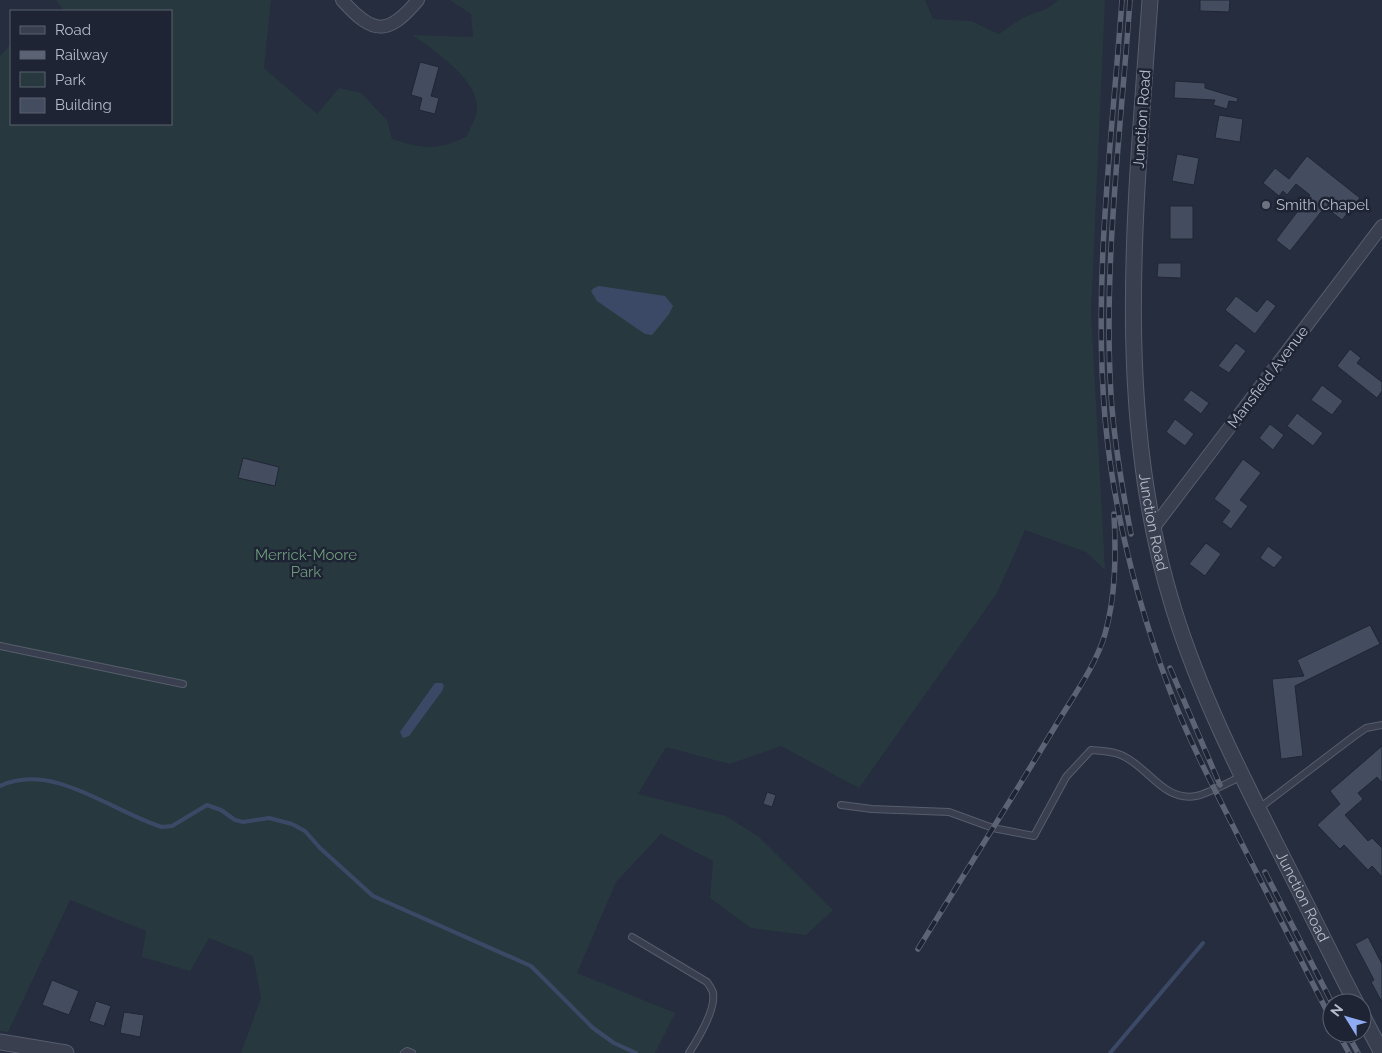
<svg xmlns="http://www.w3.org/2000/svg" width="1382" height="1053" viewBox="0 0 1382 1053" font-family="Raleway,sans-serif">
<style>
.green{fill:#27393f}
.water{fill:#3c4966}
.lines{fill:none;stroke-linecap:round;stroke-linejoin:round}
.stream{stroke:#3c4966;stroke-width:4}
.building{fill:#444d5f;stroke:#202635}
.service-casing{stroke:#575d6c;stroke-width:8}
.minor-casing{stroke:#575d6c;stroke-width:14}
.tertiary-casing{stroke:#575d6c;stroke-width:17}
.service{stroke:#393f4e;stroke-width:6}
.minor{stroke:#393f4e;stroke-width:12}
.tertiary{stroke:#393f4e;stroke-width:15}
.rail-casing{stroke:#5b6374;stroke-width:5.5}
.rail{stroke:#1e2433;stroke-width:4;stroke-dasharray:11;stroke-linecap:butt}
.worship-dot{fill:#6b7280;stroke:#1e2433;stroke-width:2}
.labels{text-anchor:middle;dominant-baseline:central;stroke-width:5;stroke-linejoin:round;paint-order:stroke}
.street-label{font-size:15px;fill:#b5bbc9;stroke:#1e2433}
.poi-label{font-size:15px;fill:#b5bbc9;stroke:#1e2433;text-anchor:start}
.park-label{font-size:15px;fill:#6d997c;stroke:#1e2433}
</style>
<rect width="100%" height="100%" fill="#252d3e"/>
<path class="green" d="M 56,0 L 271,0 L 264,68 L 317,114 L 339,88 L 361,93 L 387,120 L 392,139 C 422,149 439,151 467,136 C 470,128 476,118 477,110 C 480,81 433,49 412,35 L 473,37 L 471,14 L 450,0 L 925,0 L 933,19 L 971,21 L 999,34 L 1022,18 L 1048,8 L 1058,0 L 1105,0 L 1091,312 L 1105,570 L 1086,552 L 1025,530 L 997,593 L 859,788 L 781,746 L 730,764 L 666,747 L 638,794 L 726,816 L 759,837 L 833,910 L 806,935 L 751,928 L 710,898 L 713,861 L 661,834 L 616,882 L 577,973 L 675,1013 L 655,1053 L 241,1053 L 261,998 L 253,956 L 209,938 L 190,971 L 142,957 L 146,931 L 70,900 L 8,1032 L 0,1031 L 0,56 L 11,44 L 11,124 L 171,124 L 171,11 L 64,11 Z"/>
<g class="water">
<path d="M 599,286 L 665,296 L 673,306 L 669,314 L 652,335 L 645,334 L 597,301 L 591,291 L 594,288 Z"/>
<path d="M 435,683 L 442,683 L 444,686 L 442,691 L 409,736 L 403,738 L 400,732 Z"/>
</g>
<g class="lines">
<g class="stream">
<path d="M 0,786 C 53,761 112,812 162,827 L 172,826 L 207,805 L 221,810 L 235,820 L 243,822 L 269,818 L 292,824 L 305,831 L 320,848 L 373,896 L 531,966 L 593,1028 L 614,1043 L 636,1053"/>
<path d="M 1110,1053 L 1203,943"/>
</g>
</g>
<g class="building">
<path d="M 1200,0 L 1230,0 L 1229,12 L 1200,11 Z"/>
<path d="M 420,62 L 439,67 L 431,96 L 439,98 L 435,114 L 419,110 L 422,98 L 411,95 Z"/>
<path d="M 1175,81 L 1205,83 L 1205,88 L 1238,98 L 1237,102 L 1229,101 L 1227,109 L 1213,105 L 1215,100 L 1174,98 Z"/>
<path d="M 1219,115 L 1243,119 L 1240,142 L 1215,138 Z"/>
<path d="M 1177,154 L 1199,158 L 1194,185 L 1172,181 Z"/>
<path d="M 1307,156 L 1360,198 L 1342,220 L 1325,207 L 1290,251 L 1276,240 L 1310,195 L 1296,184 L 1287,195 L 1283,191 L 1279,196 L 1263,183 L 1275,168 L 1289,179 Z"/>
<rect x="1170" y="206" width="23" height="33"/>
<path d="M 1158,263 L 1181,263 L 1181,278 L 1157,277 Z"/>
<path d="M 1236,296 L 1257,312 L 1267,299 L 1276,306 L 1255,334 L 1225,310 Z"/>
<path d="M 1236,343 L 1246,351 L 1229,373 L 1218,366 Z"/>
<path d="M 1350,349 L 1361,358 L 1357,363 L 1382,382 L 1382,391 L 1377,398 L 1337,366 Z"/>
<path d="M 1322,385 L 1343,401 L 1332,415 L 1311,400 Z"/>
<path d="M 1191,390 L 1209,403 L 1201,414 L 1183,400 Z"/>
<path d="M 1297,413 L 1323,433 L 1313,446 L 1287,426 Z"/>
<path d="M 1175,419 L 1194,434 L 1185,446 L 1166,432 Z"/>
<path d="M 1270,424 L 1284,435 L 1273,450 L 1259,438 Z"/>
<path d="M 243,458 L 279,467 L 275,486 L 238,478 Z"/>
<path d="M 1243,459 L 1261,473 L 1240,500 L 1248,506 L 1231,529 L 1222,522 L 1230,511 L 1214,499 Z"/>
<path d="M 1206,543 L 1221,554 L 1205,576 L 1189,564 Z"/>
<path d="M 1268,546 L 1283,557 L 1274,568 L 1260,558 Z"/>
<path d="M 1370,625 L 1380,644 L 1295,686 L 1303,756 L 1281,759 L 1272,679 L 1304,676 L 1297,660 Z"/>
<path d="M 1382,746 L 1382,783 L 1377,777 L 1358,793 L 1363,799 L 1345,815 L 1368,841 L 1372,838 L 1382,848 L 1382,877 L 1372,866 L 1368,870 L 1344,845 L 1340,849 L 1317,825 L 1340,804 L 1330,791 Z"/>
<path d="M 767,792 L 776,795 L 772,807 L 763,804 Z"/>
<path d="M 1368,937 L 1382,964 L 1382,1002 L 1371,982 L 1374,980 L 1355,944 Z"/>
<path d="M 52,980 L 79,991 L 69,1015 L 42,1005 Z"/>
<path d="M 96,1001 L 111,1006 L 104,1026 L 89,1021 Z"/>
<path d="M 124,1012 L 144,1015 L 140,1037 L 120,1033 Z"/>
</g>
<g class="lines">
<g class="service-casing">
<g id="service">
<path d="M 0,646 L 183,684"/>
<path d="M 841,805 L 872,809 L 949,812 L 993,828 L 1034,836 L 1066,777 L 1091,750 C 1101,751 1112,751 1121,755 C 1148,766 1163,802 1196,796 C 1210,793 1229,782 1242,776"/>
<path d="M 1258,809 L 1353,737 L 1366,728 L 1382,725"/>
<path d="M 632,937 L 707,982 C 709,985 712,989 713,993 C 716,1010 698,1039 689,1053"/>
<path d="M 404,1053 L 407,1051 L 412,1053"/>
</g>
</g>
<g class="minor-casing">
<g id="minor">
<path d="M 342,0 C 373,35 388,36 418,0"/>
<path d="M 1154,527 L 1382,226"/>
</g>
</g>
<g class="tertiary-casing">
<g id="tertiary">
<path id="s1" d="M 1150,0 C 1136,203 1112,409 1173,607 C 1199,692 1240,773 1280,852 C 1306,903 1330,953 1356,1003"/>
<path d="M 1362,1015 L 1382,1053"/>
<path d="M 0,1042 L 66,1053"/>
</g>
</g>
<use href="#service" class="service"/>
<use href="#minor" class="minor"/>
<use href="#tertiary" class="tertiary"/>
<g class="rail-casing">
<g id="rail">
<path d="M 1122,0 C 1112,139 1093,279 1105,418 C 1113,509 1137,602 1169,688 C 1188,739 1213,786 1237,834 C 1269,897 1300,959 1332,1021"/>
<path d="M 1130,0 C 1121,131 1103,263 1111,395 C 1114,441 1122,488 1131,534"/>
<path d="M 1170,668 L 1220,785"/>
<path d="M 1265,872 L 1332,1003"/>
<path d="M 918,949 C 963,876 1009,803 1053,730 C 1071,699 1095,668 1105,634 C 1116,595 1116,553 1114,514"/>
<path d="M 1338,1033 L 1349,1053"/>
<path d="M 1347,1033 L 1358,1053"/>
</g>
</g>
<use href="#rail" class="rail"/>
</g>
<circle class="worship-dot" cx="1266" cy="205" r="5"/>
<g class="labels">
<g class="street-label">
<text transform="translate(1142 119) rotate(-86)">Junction Road</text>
<text transform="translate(1268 377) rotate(-53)">Mansfield Avenue</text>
<text stroke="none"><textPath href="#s1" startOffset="524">Junction Road</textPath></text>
<text stroke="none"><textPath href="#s1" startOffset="929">Junction Road</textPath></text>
</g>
<g class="poi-label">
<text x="1276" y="205">Smith Chapel</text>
</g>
<g class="park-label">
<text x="306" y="555">Merrick-Moore<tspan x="306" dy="17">Park</tspan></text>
</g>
</g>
<rect x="10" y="10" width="162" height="115" fill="#1e2433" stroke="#5a606f"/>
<rect x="20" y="26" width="25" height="8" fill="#393f4e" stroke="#5a606f"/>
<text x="55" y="35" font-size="15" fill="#b5bbc9">Road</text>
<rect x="20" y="51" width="25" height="8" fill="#5b6374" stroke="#5a606f"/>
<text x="55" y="60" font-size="15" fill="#b5bbc9">Railway</text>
<rect x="20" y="72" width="25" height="15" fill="#27393f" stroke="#5a606f"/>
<text x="55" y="85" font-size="15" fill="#b5bbc9">Park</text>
<rect x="20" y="98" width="25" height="15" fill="#444d5f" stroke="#5a606f"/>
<text x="55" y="110" font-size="15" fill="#b5bbc9">Building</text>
<g transform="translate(1347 1018) rotate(307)"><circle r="24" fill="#1e2433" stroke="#5a606f"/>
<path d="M0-4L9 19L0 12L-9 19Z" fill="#8fabf4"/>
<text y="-8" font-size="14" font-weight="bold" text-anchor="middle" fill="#b5bbc9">N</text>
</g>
</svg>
